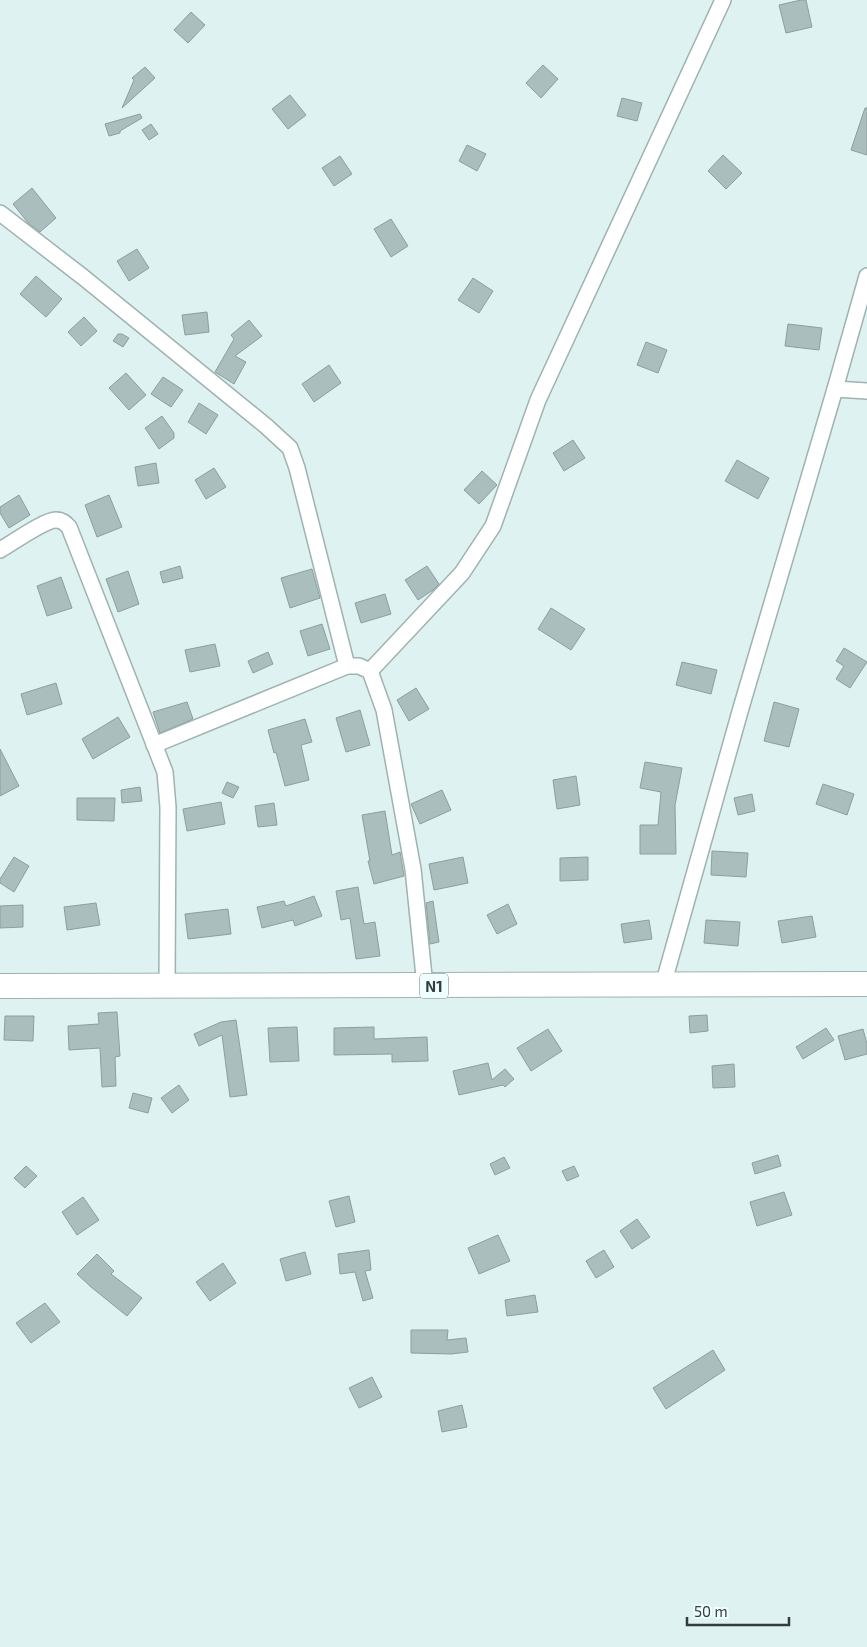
<svg xmlns="http://www.w3.org/2000/svg" width="867" height="1647" viewBox="0 0 867 1647" font-family="'Exo 2',sans-serif">
<style>
.building{fill:#abbebe;stroke:#8c9e9e}
.lines{fill:none;stroke-linecap:round;stroke-linejoin:round}
.street-casing{stroke:#9fb2b2;stroke-width:18}
.primary-casing{stroke:#9fb2b2;stroke-width:26}
.street{stroke:#fff;stroke-width:15}
.primary{stroke:#fff;stroke-width:24}
.labels{text-anchor:middle;dominant-baseline:central;stroke-width:5;stroke-linejoin:round;paint-order:stroke}
.shield{fill:#efffff;stroke:#6c7676;stroke-width:1}
.shield-label{font-size:15px;font-weight:bold;fill:#343b3b}
</style>
<rect width="100%" height="100%" fill="#dff2f2"/>
<g class="building">
<path d="M 801,0 L 806,0 L 812,27 L 786,33 L 779,5 Z"/>
<path d="M 191,12 L 205,25 L 188,43 L 174,30 Z"/>
<path d="M 543,65 L 558,79 L 541,98 L 526,83 Z"/>
<path d="M 145,67 L 155,78 L 122,108 L 134,80 L 132,78 Z"/>
<path d="M 290,95 L 306,115 L 288,129 L 272,109 Z"/>
<path d="M 622,98 L 642,103 L 637,121 L 617,116 Z"/>
<path d="M 865,108 L 867,108 L 867,155 L 851,150 Z"/>
<path d="M 140,114 L 142,118 L 120,131 L 120,133 L 109,136 L 105,124 Z"/>
<path d="M 151,124 L 158,134 L 149,140 L 142,130 Z"/>
<path d="M 467,145 L 486,154 L 477,171 L 459,161 Z"/>
<path d="M 723,155 L 742,173 L 726,189 L 708,171 Z"/>
<path d="M 340,156 L 352,174 L 334,186 L 322,168 Z"/>
<path d="M 32,188 L 56,218 L 40,232 L 29,224 L 13,204 Z"/>
<path d="M 391,219 L 408,246 L 391,257 L 374,229 Z"/>
<path d="M 137,249 L 149,268 L 129,281 L 117,261 Z"/>
<path d="M 36,276 L 62,299 L 46,317 L 20,294 Z"/>
<path d="M 473,278 L 493,291 L 479,313 L 458,300 Z"/>
<path d="M 207,312 L 209,332 L 185,335 L 182,315 Z"/>
<path d="M 84,317 L 97,331 L 81,346 L 68,332 Z"/>
<path d="M 249,320 L 262,336 L 235,356 L 246,362 L 234,384 L 215,372 L 234,339 L 231,335 Z"/>
<path d="M 788,324 L 822,328 L 819,350 L 785,346 Z"/>
<path d="M 118,334 L 122,334 L 129,338 L 123,347 L 113,341 Z"/>
<path d="M 646,342 L 667,350 L 658,373 L 637,365 Z"/>
<path d="M 329,365 L 341,383 L 314,402 L 302,384 Z"/>
<path d="M 126,373 L 146,395 L 129,410 L 109,388 Z"/>
<path d="M 163,377 L 183,390 L 171,407 L 151,394 Z"/>
<path d="M 199,403 L 218,415 L 206,434 L 188,422 Z"/>
<path d="M 162,416 L 174,433 L 174,438 L 159,449 L 145,428 Z"/>
<path d="M 573,440 L 585,458 L 564,471 L 553,453 Z"/>
<path d="M 737,460 L 769,478 L 758,499 L 725,481 Z"/>
<path d="M 156,463 L 159,483 L 138,486 L 135,467 Z"/>
<path d="M 214,468 L 226,487 L 206,499 L 195,480 Z"/>
<path d="M 482,471 L 497,485 L 479,504 L 464,490 Z"/>
<path d="M 19,495 L 30,515 L 9,528 L 0,513 L 0,507 Z"/>
<path d="M 109,495 L 122,527 L 97,537 L 85,505 Z"/>
<path d="M 180,566 L 183,578 L 163,583 L 160,572 Z"/>
<path d="M 427,566 L 439,584 L 433,590 L 418,600 L 405,580 Z"/>
<path d="M 312,569 L 320,598 L 290,608 L 281,578 Z"/>
<path d="M 128,571 L 139,604 L 118,612 L 106,579 Z"/>
<path d="M 61,577 L 72,608 L 47,616 L 37,586 Z"/>
<path d="M 385,594 L 391,614 L 361,623 L 355,603 Z"/>
<path d="M 551,608 L 585,629 L 571,650 L 538,629 Z"/>
<path d="M 322,624 L 330,649 L 308,656 L 300,631 Z"/>
<path d="M 215,644 L 220,666 L 190,672 L 185,650 Z"/>
<path d="M 844,648 L 867,662 L 850,688 L 836,679 L 844,666 L 836,661 Z"/>
<path d="M 268,652 L 273,664 L 253,673 L 248,661 Z"/>
<path d="M 682,662 L 717,670 L 711,694 L 676,685 Z"/>
<path d="M 56,683 L 62,704 L 27,715 L 21,694 Z"/>
<path d="M 416,688 L 429,709 L 409,721 L 397,700 Z"/>
<path d="M 187,702 L 193,719 L 160,733 L 153,712 Z"/>
<path d="M 774,702 L 799,709 L 789,747 L 764,741 Z"/>
<path d="M 360,710 L 370,745 L 346,752 L 336,718 Z"/>
<path d="M 118,717 L 130,737 L 93,759 L 82,739 Z"/>
<path d="M 305,719 L 312,742 L 301,745 L 309,780 L 285,786 L 276,752 L 274,753 L 268,730 Z"/>
<path d="M 0,749 L 19,786 L 0,796 Z"/>
<path d="M 645,762 L 682,768 L 675,805 L 676,854 L 640,854 L 640,825 L 658,825 L 661,792 L 640,788 Z"/>
<path d="M 576,776 L 580,805 L 557,809 L 553,780 Z"/>
<path d="M 227,782 L 239,787 L 233,798 L 222,793 Z"/>
<path d="M 823,784 L 854,794 L 847,815 L 816,804 Z"/>
<path d="M 140,787 L 142,801 L 122,803 L 121,790 Z"/>
<path d="M 442,790 L 451,810 L 420,824 L 411,804 Z"/>
<path d="M 752,794 L 755,811 L 738,815 L 734,798 Z"/>
<path d="M 77,798 L 115,798 L 114,821 L 77,820 Z"/>
<path d="M 221,802 L 225,824 L 187,831 L 183,809 Z"/>
<path d="M 274,803 L 277,825 L 258,827 L 255,806 Z"/>
<path d="M 385,811 L 392,855 L 400,852 L 404,876 L 374,884 L 368,861 L 370,861 L 362,815 Z"/>
<path d="M 712,851 L 748,853 L 746,877 L 711,875 Z"/>
<path d="M 14,857 L 29,866 L 14,892 L 0,883 L 0,879 Z"/>
<path d="M 463,857 L 468,883 L 434,890 L 429,864 Z"/>
<path d="M 588,857 L 588,880 L 560,881 L 560,858 Z"/>
<path d="M 358,887 L 364,924 L 375,922 L 380,956 L 356,959 L 350,918 L 341,920 L 336,891 Z"/>
<path d="M 314,896 L 322,916 L 295,926 L 293,920 L 262,928 L 257,907 L 284,901 L 286,906 Z"/>
<path d="M 433,901 L 439,942 L 430,944 L 426,903 Z"/>
<path d="M 96,903 L 100,925 L 67,930 L 64,907 Z"/>
<path d="M 508,904 L 517,924 L 497,934 L 487,915 Z"/>
<path d="M 23,905 L 23,927 L 0,928 L 0,906 Z"/>
<path d="M 228,909 L 231,934 L 188,939 L 185,914 Z"/>
<path d="M 812,916 L 816,937 L 782,943 L 778,921 Z"/>
<path d="M 649,920 L 652,939 L 624,943 L 621,924 Z"/>
<path d="M 706,920 L 740,922 L 738,946 L 704,943 Z"/>
<path d="M 117,1012 L 120,1056 L 115,1057 L 116,1086 L 102,1087 L 100,1048 L 69,1050 L 68,1026 L 99,1024 L 98,1013 Z"/>
<path d="M 707,1015 L 708,1031 L 690,1033 L 689,1016 Z"/>
<path d="M 5,1016 L 34,1016 L 33,1041 L 4,1040 Z"/>
<path d="M 236,1020 L 247,1095 L 230,1097 L 222,1035 L 199,1046 L 194,1034 L 221,1022 Z"/>
<path d="M 297,1027 L 299,1061 L 270,1062 L 268,1028 Z"/>
<path d="M 374,1027 L 374,1039 L 427,1037 L 428,1061 L 392,1062 L 392,1054 L 334,1055 L 334,1028 Z"/>
<path d="M 826,1028 L 834,1040 L 803,1059 L 796,1047 Z"/>
<path d="M 548,1029 L 562,1051 L 531,1071 L 517,1048 Z"/>
<path d="M 863,1029 L 867,1044 L 867,1054 L 845,1060 L 838,1036 Z"/>
<path d="M 488,1063 L 492,1080 L 505,1069 L 514,1079 L 505,1087 L 503,1085 L 459,1095 L 453,1071 Z"/>
<path d="M 734,1064 L 735,1087 L 713,1088 L 712,1066 Z"/>
<path d="M 179,1085 L 189,1100 L 172,1113 L 161,1098 Z"/>
<path d="M 133,1093 L 152,1098 L 148,1113 L 129,1108 Z"/>
<path d="M 778,1155 L 781,1166 L 755,1174 L 752,1163 Z"/>
<path d="M 504,1157 L 510,1168 L 495,1175 L 490,1164 Z"/>
<path d="M 26,1166 L 37,1176 L 25,1188 L 14,1178 Z"/>
<path d="M 574,1166 L 579,1176 L 567,1181 L 562,1171 Z"/>
<path d="M 784,1192 L 792,1215 L 757,1226 L 750,1202 Z"/>
<path d="M 349,1196 L 355,1222 L 336,1227 L 329,1201 Z"/>
<path d="M 83,1197 L 99,1220 L 77,1235 L 62,1212 Z"/>
<path d="M 637,1219 L 650,1237 L 632,1249 L 620,1231 Z"/>
<path d="M 498,1235 L 510,1261 L 479,1274 L 468,1248 Z"/>
<path d="M 369,1250 L 371,1270 L 365,1271 L 373,1298 L 363,1301 L 355,1272 L 340,1274 L 338,1254 Z"/>
<path d="M 604,1250 L 614,1267 L 596,1278 L 586,1261 Z"/>
<path d="M 305,1252 L 311,1274 L 286,1281 L 280,1259 Z"/>
<path d="M 97,1254 L 114,1271 L 111,1274 L 142,1298 L 127,1316 L 91,1287 L 77,1274 Z"/>
<path d="M 223,1263 L 236,1283 L 210,1301 L 196,1282 Z"/>
<path d="M 535,1295 L 538,1312 L 507,1316 L 505,1300 Z"/>
<path d="M 45,1303 L 60,1322 L 31,1343 L 16,1323 Z"/>
<path d="M 411,1330 L 448,1330 L 447,1340 L 466,1338 L 468,1352 L 451,1354 L 411,1353 Z"/>
<path d="M 713,1350 L 725,1370 L 666,1409 L 653,1388 Z"/>
<path d="M 372,1377 L 382,1397 L 359,1408 L 349,1388 Z"/>
<path d="M 462,1405 L 467,1427 L 442,1432 L 438,1411 Z"/>
</g>
<g class="lines">
<g class="street-casing">
<g id="street">
<path d="M 0,213 L 83,277 L 266,426 L 290,448 L 297,468 L 347,666"/>
<path d="M 835,389 L 867,391"/>
<path d="M 0,550 C 11,544 44,520 56,520 C 62,520 65,523 69,527 L 165,772 L 168,807 L 167,985"/>
<path d="M 370,671 L 462,573 L 493,526 L 538,400 L 723,0"/>
<path d="M 154,745 L 347,666 L 359,666 L 370,671 L 384,710 L 413,869 L 425,986"/>
<path d="M 663,985 L 741,708 L 835,389 L 867,276"/>
</g>
</g>
<g class="primary-casing">
<path id="primary" d="M 0,986 L 867,984"/>
</g>
<use href="#street" class="street"/>
<use href="#primary" class="primary"/>
</g>
<g class="labels">
<rect class="shield" x="420" y="973.5" width="28" height="25" rx="4"/>
<g class="shield-label">
<text x="434" y="986">N1</text>
</g>
</g>
<path d="M687 1617v8h102v-8" fill="none" stroke="#343b3b" stroke-width="2.5"/>
<text x="694" y="1617" font-size="15" fill="#343b3b" stroke="#efffff" stroke-width="4" paint-order="stroke">50 m</text>
</svg>
